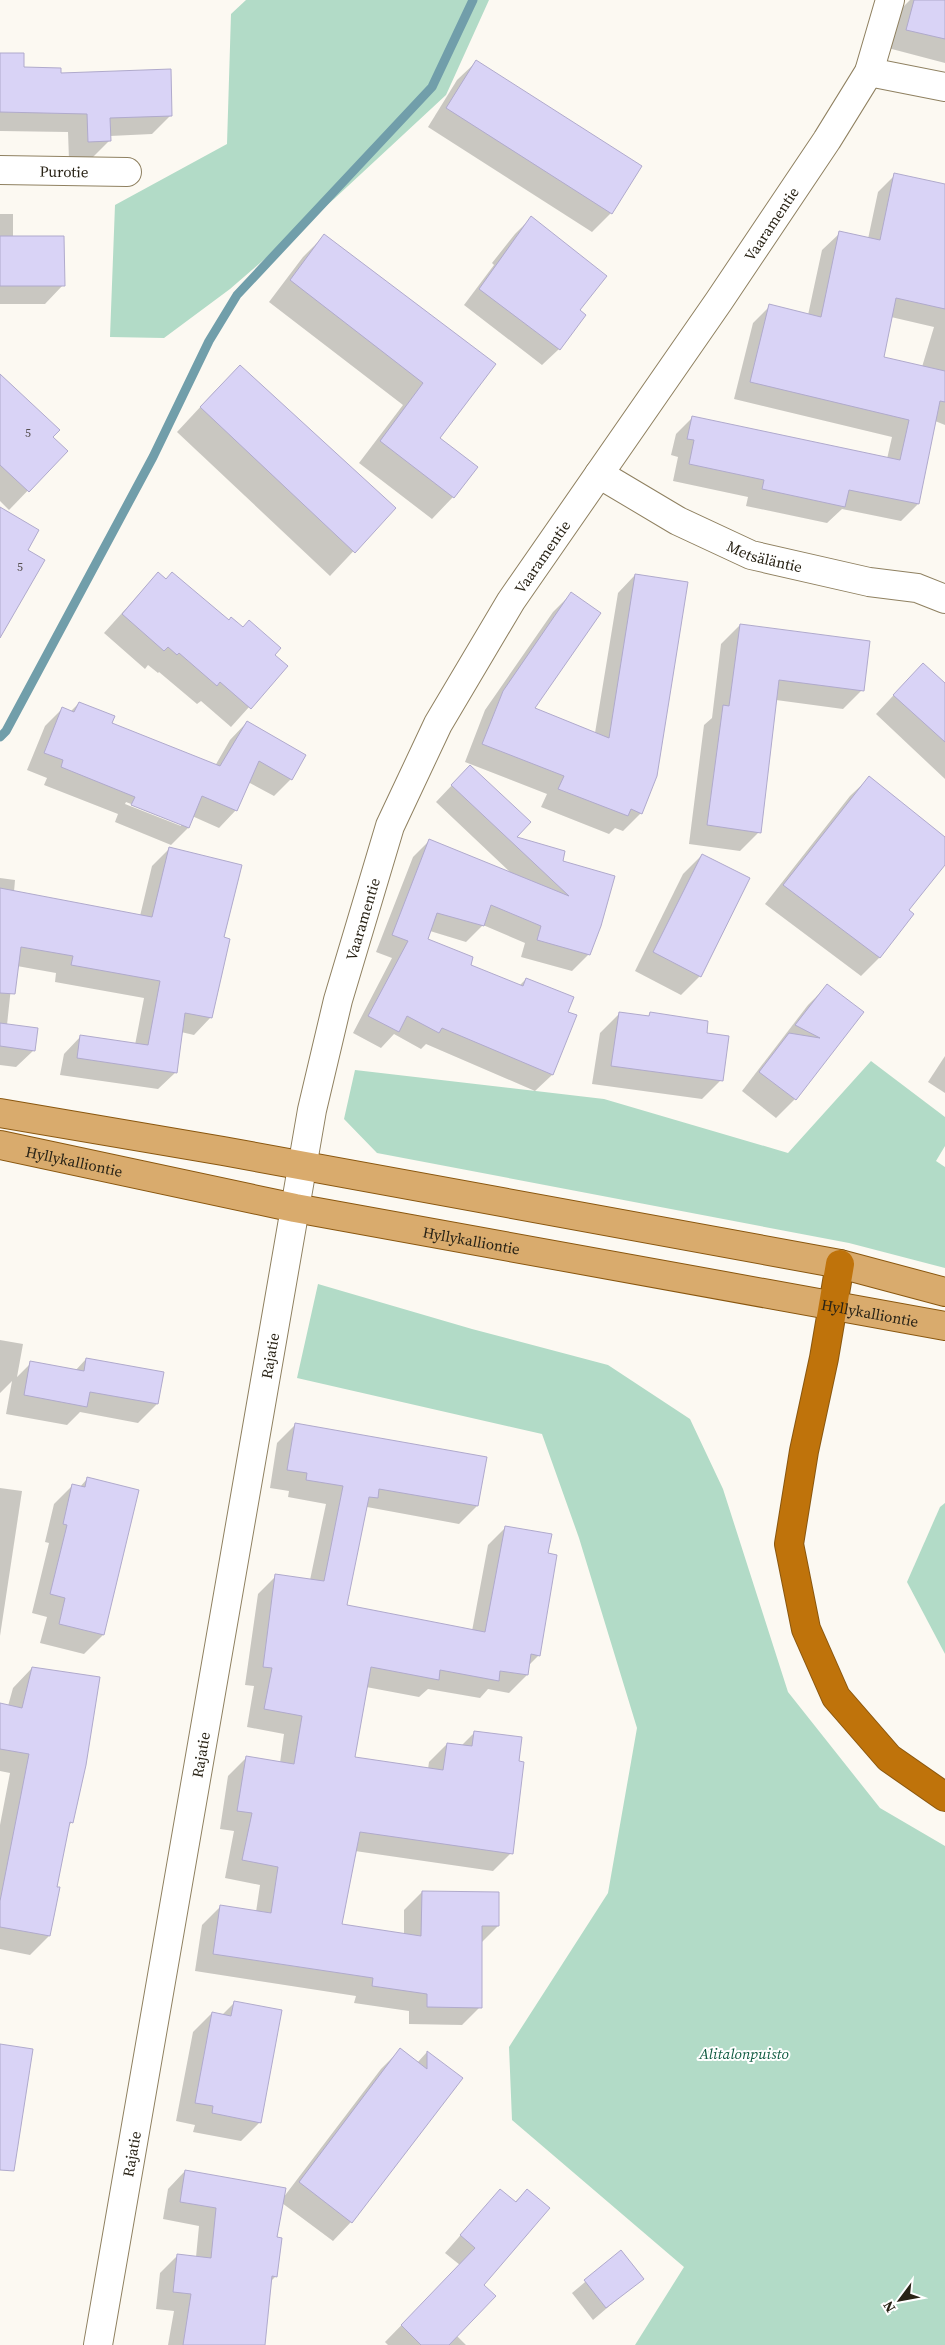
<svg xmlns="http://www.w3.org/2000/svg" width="945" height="2345" viewBox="0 0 945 2345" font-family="'Source Serif 4',serif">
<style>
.green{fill:#b2dbc7}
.shadow{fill:#0003;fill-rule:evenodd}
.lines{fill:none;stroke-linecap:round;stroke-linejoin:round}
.stream{stroke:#719eaa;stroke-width:9}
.building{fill:#d9d3f6;stroke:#b0aacc}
.minor-casing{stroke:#8f8060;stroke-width:30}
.major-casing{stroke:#8a570f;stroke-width:30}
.highway-casing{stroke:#8a570f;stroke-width:30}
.minor{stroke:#fff;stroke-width:28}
.major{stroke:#d9ab6d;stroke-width:28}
.highway{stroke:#bf730b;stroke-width:28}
.labels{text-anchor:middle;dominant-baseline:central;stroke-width:4;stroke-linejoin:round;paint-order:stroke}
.number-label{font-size:12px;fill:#554f4e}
.street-label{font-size:15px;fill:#292316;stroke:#fff}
.park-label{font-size:15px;font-style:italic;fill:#0f5b41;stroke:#fff}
</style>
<rect width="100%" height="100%" fill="#fcf9f2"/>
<g class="green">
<path d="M 246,0 L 489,0 L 446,95 L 334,199 L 230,289 L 164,338 L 110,337 L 115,205 L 227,144 L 231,14 Z"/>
<path d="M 871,1061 L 945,1117 L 945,1146 L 936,1161 L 945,1167 L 945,1268 L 849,1243 L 377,1153 L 344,1119 L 355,1070 L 604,1099 L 788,1153 Z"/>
<path d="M 318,1284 L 472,1329 L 608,1365 L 690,1419 L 723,1489 L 788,1692 L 880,1808 L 945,1846 L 945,2345 L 635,2345 L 684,2267 L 512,2120 L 509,2047 L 608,1893 L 637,1728 L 579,1538 L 542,1434 L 297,1378 Z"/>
<path d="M 945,1503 L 945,1654 L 907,1582 L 940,1507 Z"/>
</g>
<g class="shadow">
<path d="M 910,0 L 945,0 L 945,63 L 888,48 L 898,12 Z"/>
<path d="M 0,54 L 23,69 L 60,74 L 171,115 L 152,134 L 110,136 L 110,140 L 91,159 L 69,160 L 68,132 L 0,131 Z"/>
<path d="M 476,62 L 611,213 L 592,232 L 428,127 L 457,80 Z"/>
<path d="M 895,175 L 945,185 L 945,425 L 935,421 L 918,504 L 901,521 L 842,509 L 827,523 L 746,506 L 748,497 L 673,481 L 678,457 L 671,455 L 676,434 L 693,417 L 887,459 L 892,437 L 734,399 L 753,323 L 770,306 L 808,315 L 822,250 L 840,233 L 868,239 L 878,192 ZM 891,317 L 934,327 L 922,367 L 883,358 Z"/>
<path d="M 0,214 L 13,214 L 13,237 L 63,285 L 45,304 L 0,304 Z"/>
<path d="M 531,218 L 579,311 L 559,349 L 542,365 L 464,305 L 494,265 L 492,263 L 515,234 Z"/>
<path d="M 324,236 L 495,364 L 438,439 L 453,497 L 432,519 L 359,463 L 403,405 L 269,302 L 303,257 Z"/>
<path d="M 0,387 L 66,451 L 9,510 L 0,501 Z"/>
<path d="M 216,390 L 394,508 L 330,576 L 177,432 Z"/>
<path d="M 158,573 L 229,622 L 286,666 L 231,727 L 201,701 L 197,704 L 159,672 L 158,673 L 148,665 L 145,669 L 104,633 Z"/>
<path d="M 635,575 L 641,813 L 623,831 L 615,828 L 609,834 L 541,807 L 547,794 L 465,762 L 485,710 L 553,612 L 571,594 L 533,709 L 595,733 L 618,593 Z"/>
<path d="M 740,625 L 862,690 L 843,709 L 776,700 L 759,832 L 740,851 L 689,844 L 704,725 L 712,718 L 721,644 Z"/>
<path d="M 905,683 L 945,684 L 945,779 L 876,714 Z"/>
<path d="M 79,703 L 110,724 L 215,766 L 230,740 L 247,722 L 291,779 L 274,796 L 248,782 L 236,810 L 219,828 L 192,816 L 188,828 L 171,845 L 115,822 L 118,814 L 44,785 L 47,778 L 27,770 L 45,726 L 62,709 L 70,712 ZM 126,802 L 181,824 L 181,826 L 125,804 Z"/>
<path d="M 869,778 L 945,838 L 945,863 L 907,911 L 912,914 L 879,958 L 861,976 L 765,904 L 850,796 Z"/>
<path d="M 454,783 L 515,838 L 561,862 L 589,954 L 572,971 L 521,957 L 525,943 L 483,925 L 466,942 L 430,931 L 427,940 L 469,966 L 519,986 L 526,979 L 566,1012 L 575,1016 L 552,1075 L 535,1091 L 426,1044 L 421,1049 L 394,1034 L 381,1048 L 353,1033 L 392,958 L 376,952 L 413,857 L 430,840 L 511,873 L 436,802 Z"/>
<path d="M 169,849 L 223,938 L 228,940 L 211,1017 L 194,1035 L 181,1032 L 176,1072 L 158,1089 L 60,1075 L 64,1054 L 81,1036 L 135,1045 L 144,998 L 55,982 L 56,973 L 17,966 L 12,978 L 7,1025 L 34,1050 L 16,1067 L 0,1065 L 0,878 L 15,880 L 14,892 L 140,916 L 152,866 Z"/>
<path d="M 702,855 L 700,976 L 681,995 L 635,971 L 683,874 Z"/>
<path d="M 827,986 L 862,1012 L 795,1099 L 776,1118 L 742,1091 L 808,1005 Z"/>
<path d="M 619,1014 L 647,1017 L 651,1014 L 705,1034 L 721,1080 L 702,1099 L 592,1084 L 600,1033 Z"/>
<path d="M 945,1056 L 945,1093 L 928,1082 Z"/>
<path d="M 0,1340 L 23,1344 L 17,1377 L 31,1363 L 75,1371 L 86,1359 L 157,1404 L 138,1423 L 80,1412 L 67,1425 L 6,1414 L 12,1381 L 0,1393 Z"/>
<path d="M 295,1425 L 477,1506 L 459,1524 L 367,1507 L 345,1606 L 472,1631 L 488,1545 L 506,1527 L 547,1554 L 539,1655 L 528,1666 L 527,1675 L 509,1693 L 488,1689 L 480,1698 L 428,1689 L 419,1697 L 366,1687 L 354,1758 L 428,1769 L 429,1762 L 447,1744 L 461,1746 L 475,1732 L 511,1853 L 493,1871 L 355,1851 L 341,1925 L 404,1934 L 404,1910 L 422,1892 L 498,1926 L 481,1943 L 480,2007 L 462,2025 L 409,2024 L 409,2011 L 354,2003 L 356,1996 L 195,1971 L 202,1925 L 220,1907 L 256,1912 L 260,1885 L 225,1878 L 234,1831 L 220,1829 L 228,1776 L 246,1758 L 280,1763 L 284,1734 L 247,1727 L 254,1686 L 245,1685 L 258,1594 L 276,1576 L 310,1580 L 326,1504 L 288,1497 L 289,1491 L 270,1488 L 277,1443 Z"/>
<path d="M 87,1479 L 138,1491 L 103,1635 L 84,1654 L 40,1643 L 47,1617 L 32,1613 L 49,1543 L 45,1542 L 54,1504 L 73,1485 L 80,1487 Z"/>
<path d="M 0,1488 L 22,1491 L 0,1636 Z"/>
<path d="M 32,1668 L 72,1822 L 67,1827 L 55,1888 L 58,1888 L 49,1936 L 30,1955 L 0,1949 L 0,1825 L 10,1773 L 0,1771 L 0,1704 L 8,1706 L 13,1688 Z"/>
<path d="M 234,2003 L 260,2122 L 241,2141 L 193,2132 L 195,2125 L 176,2121 L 193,2032 L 212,2013 L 222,2015 Z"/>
<path d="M 400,2050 L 417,2063 L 427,2052 L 461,2078 L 351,2222 L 333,2241 L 282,2203 L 276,2239 L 276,2276 L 270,2282 L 242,2345 L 168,2345 L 174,2311 L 156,2309 L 160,2273 L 178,2255 L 196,2257 L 199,2226 L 163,2219 L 168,2189 L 185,2171 L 283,2198 L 381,2069 Z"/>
<path d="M 500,2190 L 515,2202 L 527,2190 L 456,2335 L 466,2345 L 388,2345 L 385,2342 L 460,2265 L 445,2253 Z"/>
<path d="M 621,2252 L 642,2278 L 593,2320 L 572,2293 Z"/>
</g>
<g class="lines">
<path class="stream" d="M 0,737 L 6,731 L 153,457 L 209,341 L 237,295 L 432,87 L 473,0"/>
</g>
<g class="building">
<path d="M 914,0 L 945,0 L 945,39 L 906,30 Z"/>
<path d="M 0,53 L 24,53 L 24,67 L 61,68 L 61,73 L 171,69 L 172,116 L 110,118 L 111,141 L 88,142 L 87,114 L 0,112 Z"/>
<path d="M 476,60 L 642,166 L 612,214 L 446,108 Z"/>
<path d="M 894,173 L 945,184 L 945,309 L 896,298 L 884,357 L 945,371 L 945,402 L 940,401 L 919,504 L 849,490 L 845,507 L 762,489 L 764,480 L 689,464 L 694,440 L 687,439 L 692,416 L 900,460 L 909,420 L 750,382 L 769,304 L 821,317 L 839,231 L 880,240 Z"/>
<path d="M 531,216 L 607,276 L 580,310 L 586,315 L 560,350 L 479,289 Z"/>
<path d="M 324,234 L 496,364 L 440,438 L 478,467 L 454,498 L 380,441 L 423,383 L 290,280 Z"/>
<path d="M 0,236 L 64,236 L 65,286 L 0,286 Z"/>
<path d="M 240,365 L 396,508 L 355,553 L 200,407 Z"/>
<path d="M 0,374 L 60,430 L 53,437 L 68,451 L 29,492 L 0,465 Z"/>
<path d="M 0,507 L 39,530 L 28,550 L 45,560 L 0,638 Z"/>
<path d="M 158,572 L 166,579 L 172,572 L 229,620 L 231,617 L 243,627 L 249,620 L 281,648 L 275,655 L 288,666 L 251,709 L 220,682 L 217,686 L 179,653 L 177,655 L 168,647 L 164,651 L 122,614 Z"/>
<path d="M 635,574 L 688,582 L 657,776 L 642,814 L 631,809 L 628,816 L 558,789 L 564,776 L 482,744 L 503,691 L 571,592 L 601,613 L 535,708 L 609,738 Z"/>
<path d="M 740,624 L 870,641 L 864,691 L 779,680 L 761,833 L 707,825 L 723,705 L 729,706 Z"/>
<path d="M 923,663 L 945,683 L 945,742 L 893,695 Z"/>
<path d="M 79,702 L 115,716 L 112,723 L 220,766 L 247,721 L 306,755 L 292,780 L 259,761 L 237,811 L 202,796 L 189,828 L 131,805 L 135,797 L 61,767 L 63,760 L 44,753 L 62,707 L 74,712 Z"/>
<path d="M 470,765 L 531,822 L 517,837 L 565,851 L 563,861 L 615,876 L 601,926 L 590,955 L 537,940 L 541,926 L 491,905 L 484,926 L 437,913 L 428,939 L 473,957 L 471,965 L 523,986 L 526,978 L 574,997 L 568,1012 L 577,1015 L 553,1075 L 442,1028 L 439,1033 L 407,1016 L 399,1032 L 368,1016 L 408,941 L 392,935 L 429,839 L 569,896 L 451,785 Z"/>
<path d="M 869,776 L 945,837 L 945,865 L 909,910 L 914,914 L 880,958 L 783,885 Z"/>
<path d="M 169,847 L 242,865 L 224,937 L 230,939 L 212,1018 L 185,1013 L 177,1073 L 77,1058 L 80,1035 L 148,1045 L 160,981 L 71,965 L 73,956 L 21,947 L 15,994 L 0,993 L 0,888 L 152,917 Z"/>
<path d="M 702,854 L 750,878 L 701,977 L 653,952 Z"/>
<path d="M 827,984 L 864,1012 L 796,1100 L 759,1072 L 789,1033 L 820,1038 L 795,1025 Z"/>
<path d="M 619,1012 L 649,1016 L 650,1012 L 708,1021 L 707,1033 L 729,1036 L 723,1081 L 611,1066 Z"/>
<path d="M 0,1023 L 38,1028 L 35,1051 L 0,1046 Z"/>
<path d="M 86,1358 L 164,1372 L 158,1404 L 90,1392 L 87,1407 L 24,1395 L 30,1361 L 84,1371 Z"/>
<path d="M 295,1423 L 487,1457 L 478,1506 L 379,1489 L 378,1498 L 369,1497 L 347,1605 L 485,1632 L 505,1526 L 552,1534 L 548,1553 L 557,1555 L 540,1656 L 531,1654 L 528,1675 L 500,1671 L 499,1681 L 440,1670 L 439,1680 L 371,1667 L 355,1757 L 443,1770 L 447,1743 L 472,1746 L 474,1731 L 522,1737 L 519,1761 L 524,1762 L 513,1854 L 360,1832 L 342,1924 L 421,1936 L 422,1891 L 499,1892 L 499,1926 L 482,1926 L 482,2008 L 427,2007 L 427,1994 L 372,1986 L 373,1978 L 213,1954 L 220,1905 L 271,1913 L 278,1867 L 242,1860 L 252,1813 L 237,1811 L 246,1756 L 294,1764 L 302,1716 L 264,1709 L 272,1668 L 263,1667 L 275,1574 L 324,1581 L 343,1486 L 306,1480 L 307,1473 L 287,1470 Z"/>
<path d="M 87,1477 L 139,1490 L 104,1635 L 59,1624 L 65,1598 L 50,1594 L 67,1525 L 63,1524 L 72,1484 L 85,1487 Z"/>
<path d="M 32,1667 L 100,1677 L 86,1765 L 73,1823 L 70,1822 L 57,1887 L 60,1887 L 50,1936 L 0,1927 L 0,1901 L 29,1754 L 0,1749 L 0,1703 L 22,1708 Z"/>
<path d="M 234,2001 L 282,2010 L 261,2123 L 212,2113 L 213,2106 L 195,2103 L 212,2012 L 231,2016 Z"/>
<path d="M 0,2044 L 33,2049 L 14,2171 L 0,2170 Z"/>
<path d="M 400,2048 L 427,2069 L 427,2051 L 463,2078 L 352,2223 L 299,2182 Z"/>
<path d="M 185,2170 L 286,2188 L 277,2237 L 282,2238 L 277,2277 L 272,2276 L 265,2345 L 183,2345 L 191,2294 L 173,2292 L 177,2254 L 211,2258 L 216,2208 L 180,2202 Z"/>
<path d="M 500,2189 L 516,2202 L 527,2189 L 550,2208 L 484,2285 L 496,2296 L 449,2345 L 421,2345 L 401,2325 L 475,2248 L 460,2235 Z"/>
<path d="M 621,2250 L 644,2279 L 606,2308 L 584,2280 Z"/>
</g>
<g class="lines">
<g class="minor-casing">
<g id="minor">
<path d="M 869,72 L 945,87"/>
<path id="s1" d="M 0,170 L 127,172"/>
<path id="s2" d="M 599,474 L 678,521 L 751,555 L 869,582 L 917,588 L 945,599"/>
<path id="s3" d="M 98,2345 L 312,1110 L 338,1000 L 390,826 L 438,724 L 511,601 L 719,301 L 827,140 L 869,72 L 890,0"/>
</g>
</g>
<g class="major-casing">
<g id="major">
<path d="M 0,1113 L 223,1151 L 840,1264 L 945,1292"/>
<path id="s4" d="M 0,1145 L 295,1208 L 945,1326"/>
</g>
</g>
<g class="highway-casing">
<path id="highway" d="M 840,1264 L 824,1358 L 804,1451 L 789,1544 L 806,1629 L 836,1697 L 889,1758 L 945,1797"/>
</g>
<use href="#minor" class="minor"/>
<use href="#major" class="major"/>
<use href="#highway" class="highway"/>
</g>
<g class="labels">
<g class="number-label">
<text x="28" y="433">5</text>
<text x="20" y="567">5</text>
</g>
<g class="street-label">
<text stroke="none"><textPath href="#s1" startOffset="64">Purotie</textPath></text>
<text stroke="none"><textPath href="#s3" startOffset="2262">Vaaramentie</textPath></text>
<text stroke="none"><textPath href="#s2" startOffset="186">Metsäläntie</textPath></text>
<text stroke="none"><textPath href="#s3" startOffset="1858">Vaaramentie</textPath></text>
<text stroke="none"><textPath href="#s3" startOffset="1451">Vaaramentie</textPath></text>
<text stroke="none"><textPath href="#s4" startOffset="76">Hyllykalliontie</textPath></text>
<text stroke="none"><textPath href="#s4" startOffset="481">Hyllykalliontie</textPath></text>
<text stroke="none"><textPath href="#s4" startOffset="886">Hyllykalliontie</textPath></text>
<text stroke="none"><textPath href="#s3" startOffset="1004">Rajatie</textPath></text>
<text stroke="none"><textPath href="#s3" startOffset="599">Rajatie</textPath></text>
<text stroke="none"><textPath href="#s3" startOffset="194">Rajatie</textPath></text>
</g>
<g class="park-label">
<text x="744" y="2053">Alitalonpuisto</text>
</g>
</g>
<g transform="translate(900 2300) rotate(238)" stroke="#ffffff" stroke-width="4" paint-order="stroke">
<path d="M0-4L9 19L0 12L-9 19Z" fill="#292316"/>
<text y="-8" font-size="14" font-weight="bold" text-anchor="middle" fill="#292316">N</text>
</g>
</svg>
